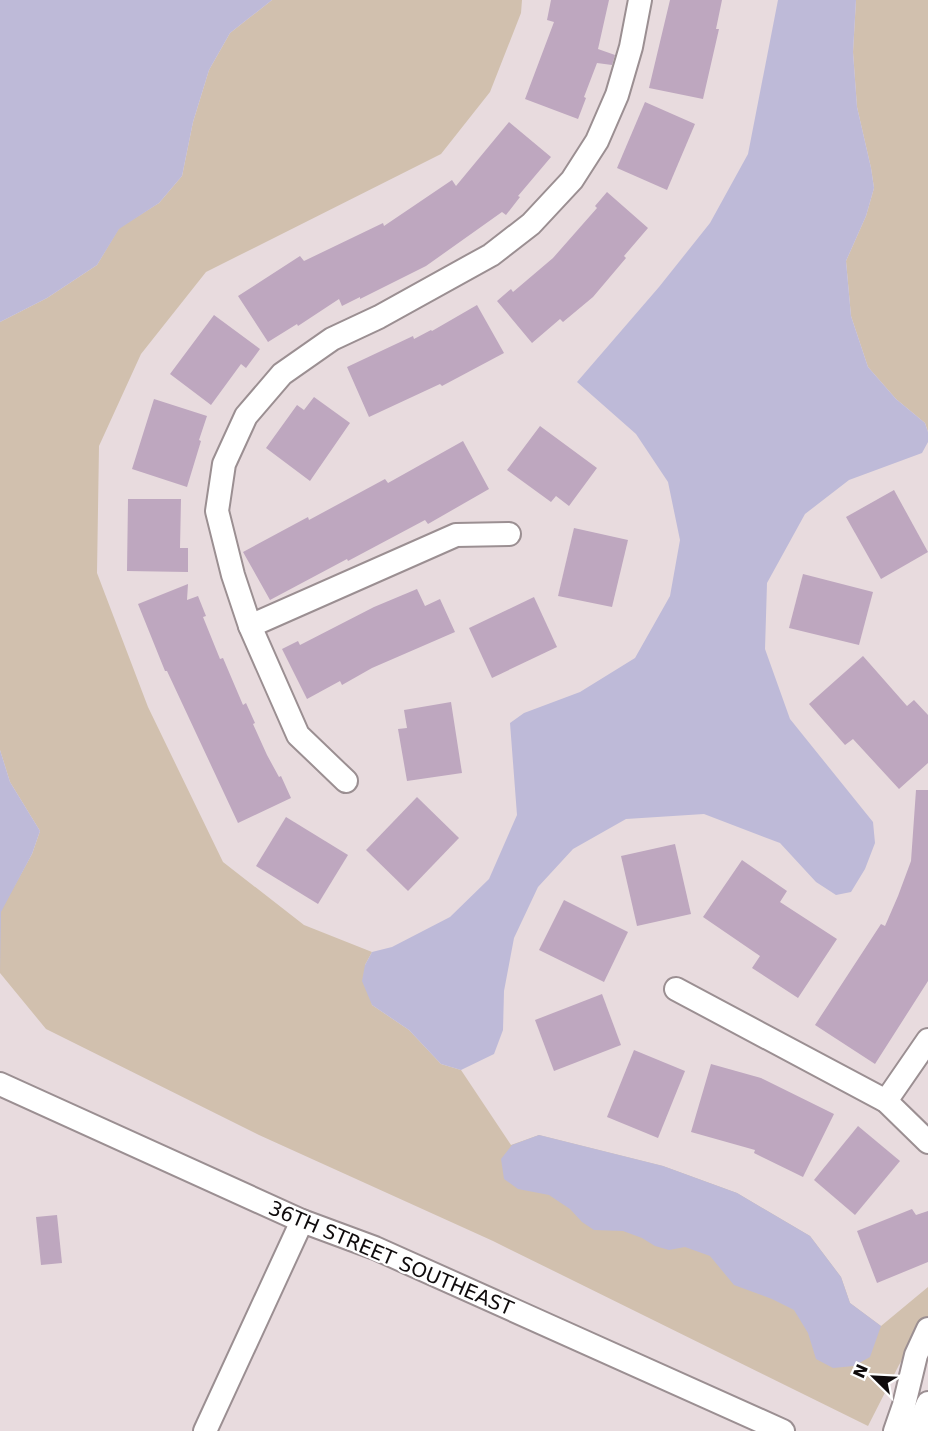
<svg xmlns="http://www.w3.org/2000/svg" width="928" height="1431" viewBox="0 0 928 1431" font-family="'DejaVu Sans',sans-serif">
<style>
.green{fill:#d1c0ae}
.water{fill:#bebad8}
.building{fill:#bea7bf}
.lines{fill:none;stroke-linecap:round;stroke-linejoin:round}
.minor-casing{stroke:#9b8f92;stroke-width:26}
.minor{stroke:#fff;stroke-width:22}
.labels{text-anchor:middle;dominant-baseline:central;stroke-width:4.5;stroke-linejoin:round;paint-order:stroke}
.street-label{font-size:20px;fill:#0f0b0c;stroke:#fff}
</style>
<rect width="100%" height="100%" fill="#e8dbde"/>
<g class="green">
<path d="M 272,0 L 522,0 L 521,13 L 490,92 L 441,154 L 206,272 L 141,354 L 99,446 L 97,573 L 148,707 L 223,862 L 304,925 L 372,952 L 365,965 L 372,1005 L 409,1030 L 441,1064 L 461,1070 L 511,1145 L 539,1135 L 663,1166 L 737,1193 L 810,1236 L 841,1277 L 850,1303 L 881,1326 L 928,1287 L 928,1316 L 899,1365 L 868,1426 L 493,1241 L 259,1135 L 46,1029 L 0,973 L 0,912 L 32,854 L 40,831 L 10,782 L 0,750 L 0,322 L 47,298 L 97,265 L 119,228 L 159,203 L 182,176 L 193,122 L 209,70 L 230,33 Z"/>
<path d="M 856,0 L 928,0 L 928,432 L 925,423 L 896,399 L 868,367 L 851,316 L 846,261 L 866,216 L 874,188 L 871,168 L 857,107 L 853,52 Z"/>
</g>
<g class="water">
<path d="M 0,0 L 272,0 L 230,33 L 209,70 L 193,122 L 182,176 L 159,203 L 119,229 L 97,265 L 47,298 L 0,322 Z"/>
<path d="M 778,0 L 856,0 L 853,52 L 857,107 L 871,168 L 874,188 L 866,216 L 846,261 L 851,316 L 868,367 L 896,399 L 925,423 L 928,432 L 928,442 L 922,453 L 849,480 L 805,514 L 767,583 L 765,649 L 790,719 L 873,822 L 875,843 L 865,869 L 851,892 L 836,895 L 816,882 L 780,843 L 704,814 L 626,819 L 573,849 L 538,887 L 514,938 L 504,991 L 503,1030 L 494,1054 L 461,1070 L 441,1064 L 409,1030 L 372,1005 L 362,981 L 365,965 L 372,952 L 392,947 L 450,917 L 489,879 L 517,815 L 510,723 L 524,713 L 580,692 L 635,658 L 670,596 L 680,540 L 668,482 L 636,434 L 577,382 L 659,287 L 710,223 L 748,154 Z"/>
<path d="M 0,750 L 10,782 L 40,831 L 32,854 L 1,912 L 0,973 Z"/>
<path d="M 539,1135 L 663,1166 L 737,1193 L 810,1236 L 841,1277 L 850,1303 L 881,1326 L 870,1357 L 854,1366 L 833,1368 L 816,1359 L 808,1333 L 794,1310 L 772,1299 L 734,1285 L 710,1256 L 685,1247 L 669,1250 L 655,1246 L 642,1238 L 623,1231 L 594,1230 L 582,1222 L 570,1209 L 549,1195 L 518,1189 L 504,1179 L 501,1159 L 512,1145 Z"/>
</g>
<g class="building">
<path d="M 551,0 L 609,0 L 598,49 L 615,55 L 612,65 L 597,63 L 584,97 L 586,98 L 578,119 L 525,99 L 554,22 L 547,20 Z"/>
<path d="M 670,0 L 722,0 L 716,29 L 719,29 L 703,99 L 649,88 Z"/>
<path d="M 645,102 L 695,124 L 667,190 L 617,168 Z"/>
<path d="M 509,122 L 551,157 L 518,196 L 520,197 L 506,215 L 502,212 L 426,266 L 360,299 L 360,297 L 342,306 L 339,299 L 298,326 L 297,324 L 268,342 L 238,296 L 300,256 L 304,261 L 383,223 L 384,226 L 452,180 L 456,186 Z"/>
<path d="M 607,192 L 648,228 L 624,256 L 626,258 L 593,297 L 563,322 L 560,319 L 532,343 L 497,301 L 511,289 L 513,292 L 553,258 L 597,208 L 595,206 Z"/>
<path d="M 477,305 L 504,353 L 442,386 L 440,384 L 369,417 L 347,367 L 413,336 L 414,339 L 431,330 L 432,331 Z"/>
<path d="M 214,315 L 260,349 L 246,368 L 241,364 L 211,405 L 170,374 Z"/>
<path d="M 314,397 L 350,423 L 310,481 L 266,448 L 297,405 L 304,410 Z"/>
<path d="M 154,399 L 207,416 L 199,440 L 201,441 L 187,487 L 132,469 Z"/>
<path d="M 540,426 L 597,468 L 569,506 L 556,496 L 551,502 L 507,470 Z"/>
<path d="M 463,441 L 489,489 L 428,524 L 425,520 L 348,561 L 347,559 L 270,600 L 243,552 L 308,517 L 309,520 L 385,479 L 388,483 Z"/>
<path d="M 894,490 L 928,552 L 881,579 L 846,517 Z"/>
<path d="M 128,499 L 181,499 L 180,548 L 188,548 L 188,572 L 127,571 Z"/>
<path d="M 574,528 L 628,540 L 612,607 L 558,596 Z"/>
<path d="M 803,574 L 873,592 L 859,645 L 789,628 Z"/>
<path d="M 188,584 L 187,600 L 198,596 L 206,616 L 203,617 L 220,659 L 223,658 L 243,705 L 246,703 L 255,723 L 253,724 L 267,755 L 279,777 L 281,776 L 291,798 L 238,823 L 167,671 L 165,671 L 138,604 Z"/>
<path d="M 417,589 L 425,606 L 440,599 L 455,632 L 372,668 L 342,685 L 340,681 L 307,699 L 282,649 L 298,641 L 300,645 L 374,607 Z"/>
<path d="M 534,597 L 557,647 L 492,678 L 469,628 Z"/>
<path d="M 863,656 L 907,706 L 914,700 L 928,715 L 928,763 L 899,789 L 853,739 L 845,745 L 809,704 Z"/>
<path d="M 451,702 L 462,773 L 407,781 L 398,729 L 407,728 L 404,710 Z"/>
<path d="M 916,790 L 928,790 L 928,981 L 875,1064 L 815,1025 L 881,924 L 885,926 L 898,896 L 911,861 Z"/>
<path d="M 417,797 L 459,838 L 408,891 L 366,850 Z"/>
<path d="M 286,817 L 348,855 L 318,904 L 256,866 Z"/>
<path d="M 675,844 L 691,914 L 637,926 L 621,856 Z"/>
<path d="M 742,860 L 787,891 L 780,902 L 837,939 L 798,998 L 752,968 L 760,956 L 703,917 Z"/>
<path d="M 564,900 L 628,932 L 604,982 L 539,950 Z"/>
<path d="M 602,994 L 621,1045 L 554,1071 L 535,1020 Z"/>
<path d="M 634,1050 L 685,1071 L 658,1138 L 607,1117 Z"/>
<path d="M 711,1064 L 761,1078 L 834,1114 L 803,1177 L 754,1153 L 755,1150 L 691,1132 Z"/>
<path d="M 858,1126 L 900,1161 L 855,1215 L 814,1180 Z"/>
<path d="M 912,1209 L 916,1215 L 928,1211 L 928,1262 L 877,1283 L 857,1231 Z"/>
<path d="M 57,1215 L 62,1263 L 41,1265 L 36,1217 Z"/>
</g>
<g class="lines">
<g class="minor-casing">
<g id="minor">
<path d="M 250,626 L 456,535 L 509,534"/>
<path d="M 346,781 L 298,735 L 250,626 L 233,575 L 217,511 L 224,464 L 246,416 L 282,374 L 332,339 L 379,317 L 491,255 L 531,224 L 572,180 L 597,141 L 617,95 L 631,47 L 640,0"/>
<path d="M 676,989 L 886,1101 L 928,1142"/>
<path d="M 0,1084 L 302,1221 L 375,1248 L 783,1431"/>
<path d="M 886,1101 L 928,1040"/>
<path d="M 205,1431 L 302,1221"/>
<path d="M 895,1431 L 904,1405 L 916,1355 L 928,1329"/>
<path d="M 916,1431 L 928,1403"/>
</g>
</g>
<use href="#minor" class="minor"/>
</g>
<g class="labels">
<g class="street-label">
<text transform="translate(391 1258) rotate(23)">36TH STREET SOUTHEAST</text>
</g>
</g>
<g transform="translate(874 1377) rotate(294)" stroke="#ffffff" stroke-width="4.5" paint-order="stroke">
<path d="M0-4.5L10 22L0 15L-10 22Z" fill="#0f0b0c"/>
<text y="-9" font-size="16" font-weight="bold" text-anchor="middle" fill="#0f0b0c">N</text>
</g>
</svg>
